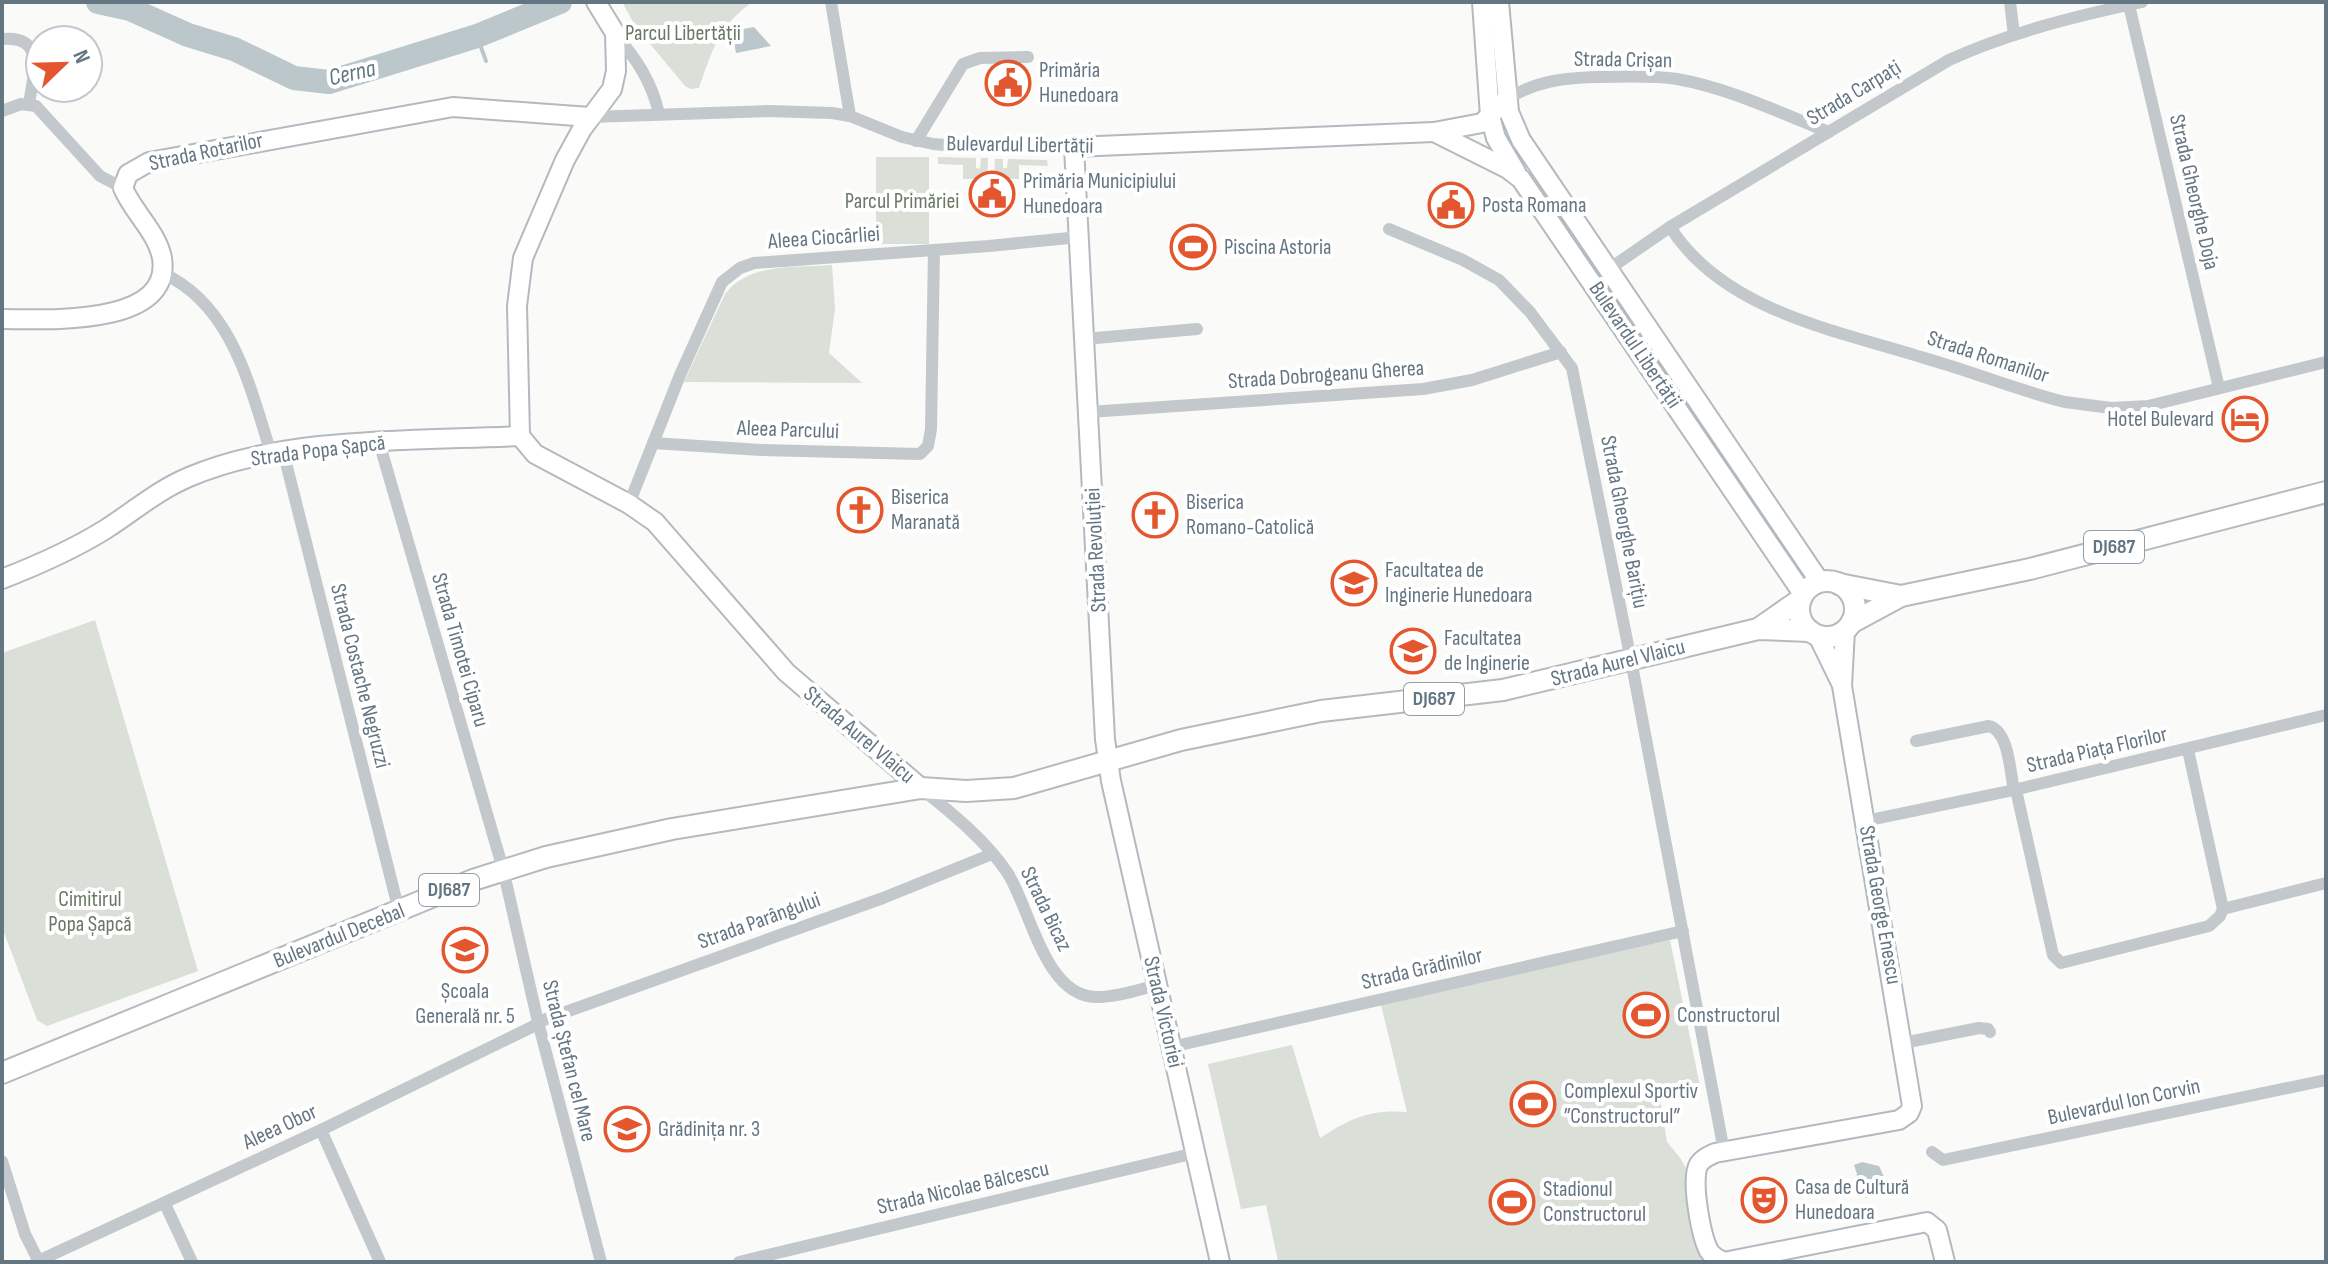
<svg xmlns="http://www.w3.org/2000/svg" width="2328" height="1264" viewBox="0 0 2328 1264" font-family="'Sofia Sans Condensed',sans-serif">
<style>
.green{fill:#dadfd7}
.water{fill:#bbc7cb}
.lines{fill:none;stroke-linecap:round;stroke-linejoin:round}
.stream{stroke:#bbc7cb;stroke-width:4}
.river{stroke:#bbc7cb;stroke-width:24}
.secondary-casing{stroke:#b3babf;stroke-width:22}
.primary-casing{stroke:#b5babe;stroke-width:24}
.street{stroke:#c3c8cc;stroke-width:12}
.secondary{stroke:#fff;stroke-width:18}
.primary{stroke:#fff;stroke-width:20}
.labels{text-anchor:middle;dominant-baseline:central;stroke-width:8;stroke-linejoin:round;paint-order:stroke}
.shield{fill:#fff;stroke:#939fa8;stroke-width:2}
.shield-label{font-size:20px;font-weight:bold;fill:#657683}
.park-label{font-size:22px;fill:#687a64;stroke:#fff}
.street-label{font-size:22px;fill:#657683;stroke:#fff}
.poi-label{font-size:22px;fill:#657683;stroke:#fff;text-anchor:start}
.water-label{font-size:24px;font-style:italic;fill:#60757c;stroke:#fff}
</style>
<rect width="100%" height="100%" fill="#fafaf8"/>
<g class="green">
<path d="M 622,2 L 752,2 C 718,27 712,51 699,88 L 691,89 L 685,86 L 636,27 Z"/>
<rect x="876" y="157" width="53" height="87"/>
<path d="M 938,157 L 976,158 L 976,168 L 980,169 L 981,158 L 988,158 L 987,179 L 963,179 L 963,165 L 938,164 Z"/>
<path d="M 995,159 L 1003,159 L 1003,168 L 1007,168 L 1008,159 L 1047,160 L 1048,166 L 1019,165 L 1019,179 L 994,179 Z"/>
<path d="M 1590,255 L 1665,365 L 1658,369 L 1584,259 Z"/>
<path d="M 832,265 L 835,309 L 829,353 L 862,383 L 684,382 L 725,294 C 749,262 795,268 832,265 Z"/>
<path d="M 1670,372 L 1791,551 L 1785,555 L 1664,377 Z"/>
<path d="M 95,620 L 198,971 L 47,1026 L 37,1020 L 2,927 L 2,653 Z"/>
<path d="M 1670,940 L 1701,1091 L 1660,1098 L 1667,1142 L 1681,1159 L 1690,1176 L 1703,1251 L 1701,1262 L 1278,1261 L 1266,1205 L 1241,1209 L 1208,1064 L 1292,1045 L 1320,1138 C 1351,1118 1370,1109 1407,1112 L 1381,1005 Z"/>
</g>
<g class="water">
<path d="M 754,27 L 771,46 L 736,53 L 732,31 Z"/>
<path d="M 1184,228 L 1194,233 L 1202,228 L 1202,260 L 1193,265 L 1184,260 Z"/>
<path d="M 1862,1162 L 1879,1166 L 1884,1177 L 1883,1189 L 1874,1196 L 1866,1198 L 1855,1183 L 1857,1174 L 1854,1165 Z"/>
</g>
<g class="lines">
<path class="stream" d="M 477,36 L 486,61"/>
<path class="river" d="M 98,2 L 130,9 L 188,35 L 234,49 L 294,78 L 329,82 L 477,36 L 560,2"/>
<g class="secondary-casing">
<g id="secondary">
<path d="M 596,2 L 615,33 L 616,71 L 612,89 L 582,129 L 565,160 L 523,258 L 517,306 L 520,436 L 535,454 L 629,504 L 655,522 L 786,672 L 921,788"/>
<path d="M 1482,2 L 1490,116 L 1496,138 L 1516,172"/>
<path d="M 1499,2 L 1509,112 L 1521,140 L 1820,582"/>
<path d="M 1434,132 L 1508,169 L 1521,179 L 1803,594"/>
<path d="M 2,319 C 42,319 173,328 162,258 C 157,232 133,212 123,188 L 128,174 L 149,162 L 453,107 L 590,117"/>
<path d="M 2,579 C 38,565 74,549 106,529 C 134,511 158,490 189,477 C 284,436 417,441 520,436"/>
<path d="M 1845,630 L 1842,686 L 1912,1106 L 1909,1113 L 1899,1120 L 1715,1153 C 1709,1156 1703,1158 1699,1164 C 1690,1178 1701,1236 1709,1251 C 1713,1257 1718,1259 1724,1262 L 1927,1222 L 1937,1230 L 1945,1262"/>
<path d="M 1818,636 L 1841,683"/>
<path d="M 1220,1262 L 1111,781 L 1105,739 L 1074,147 L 1434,132 L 1482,123 L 1507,99"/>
</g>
</g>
<g class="primary-casing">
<g id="primary">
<circle cx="1827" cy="609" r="28"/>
<path d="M 1839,584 L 1901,596"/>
<path d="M 1851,623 L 1901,596 L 2030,569 L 2326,492"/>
<path d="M 1758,629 L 1801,599"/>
<path d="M 2,1073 L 473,880 L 546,857 L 672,829 L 921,788 L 966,791 L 1014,788 L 1181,740 L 1321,711 L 1503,690 L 1758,629 L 1810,631"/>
</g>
</g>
<g class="street">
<path d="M 831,2 L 850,116"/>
<path d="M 2010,2 L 2014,35"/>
<path d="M 2129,5 L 2219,388"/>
<path d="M 615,34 C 636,58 652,82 659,114"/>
<path d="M 2,39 C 47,35 33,75 29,104"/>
<path d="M 1507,99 C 1536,81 1563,78 1596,77 C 1623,77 1650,75 1677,79 C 1729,88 1780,113 1829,132"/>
<path d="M 2,111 L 21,104 L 36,106 L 100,176 L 123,188"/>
<path d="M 590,117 L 768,111 L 832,113 L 850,116 L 902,137 L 933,144 L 986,148 L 1074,147"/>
<path d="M 916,141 L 963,64 L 980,58 L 1028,57"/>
<path d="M 1670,227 C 1725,313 1841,331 1931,360 C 1976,373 2020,391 2065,402 L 2111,408 L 2148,406 L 2326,362"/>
<path d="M 1389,229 L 1463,260 L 1499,280 L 1530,312 L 1572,368 L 1631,660 L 1724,1151"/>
<path d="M 1609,269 L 1670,227 L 1949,60 C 2010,32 2077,16 2142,2"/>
<path d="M 162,273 C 232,304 250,387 271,453"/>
<path d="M 1085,339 L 1197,329"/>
<path d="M 1089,412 L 1423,389 L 1472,380 L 1561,352"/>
<path d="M 379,442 L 503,869 L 538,1022 L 601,1262"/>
<path d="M 653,443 L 761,450 L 920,454 L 928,446 L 931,429 L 934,250"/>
<path d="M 283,451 L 399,911"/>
<path d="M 629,504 L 680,375 L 722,282 L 740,268 L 754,263 L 989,246 L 1079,237"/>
<path d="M 1916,741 L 1989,726 C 2009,731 2010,772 2014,790"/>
<path d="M 923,790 C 953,814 985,840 1007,872 C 1030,907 1044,996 1096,997 C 1117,997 1137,990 1157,985"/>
<path d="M 2016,790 L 2053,955 L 2061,963 L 2209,926 L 2220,916 L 2223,909 L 2188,750"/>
<path d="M 1865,821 L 2014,790 L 2326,715"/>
<path d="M 2223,909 L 2326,883"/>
<path d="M 538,1022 L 883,898 L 992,854"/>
<path d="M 1903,1043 L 1979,1028 L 1988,1029 L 1990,1032"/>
<path d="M 1171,1047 L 1683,931"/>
<path d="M 321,1130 L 380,1262"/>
<path d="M 1932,1152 L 1943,1160 L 2326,1080"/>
<path d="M 2,1161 L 25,1234 L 39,1262"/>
<path d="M 165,1204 L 192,1262"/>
<path d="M 36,1262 L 321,1130 L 538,1024"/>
<path d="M 739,1262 L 1195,1153"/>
</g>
<use href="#secondary" class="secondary"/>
<use href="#primary" class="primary"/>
</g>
<defs>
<g id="civic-ring" transform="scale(2.3)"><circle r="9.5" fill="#fff" stroke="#e4572e" stroke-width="1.5"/><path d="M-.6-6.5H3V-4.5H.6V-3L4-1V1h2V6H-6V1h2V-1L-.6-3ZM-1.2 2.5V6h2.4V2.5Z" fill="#e4572e"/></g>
<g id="stadium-ring" transform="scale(2.3)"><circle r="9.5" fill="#fff" stroke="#e4572e" stroke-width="1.5"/><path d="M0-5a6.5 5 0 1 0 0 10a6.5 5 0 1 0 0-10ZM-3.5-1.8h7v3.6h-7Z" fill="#e4572e"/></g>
<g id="hotel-ring" transform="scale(2.3)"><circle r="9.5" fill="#fff" stroke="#e4572e" stroke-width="1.5"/><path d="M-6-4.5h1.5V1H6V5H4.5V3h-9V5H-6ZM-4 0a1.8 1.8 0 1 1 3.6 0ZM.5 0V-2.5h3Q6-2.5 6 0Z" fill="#e4572e"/></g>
<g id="church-ring" transform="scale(2.3)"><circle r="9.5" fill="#fff" stroke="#e4572e" stroke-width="1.5"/><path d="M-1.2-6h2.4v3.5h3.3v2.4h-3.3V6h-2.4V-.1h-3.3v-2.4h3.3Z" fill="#e4572e"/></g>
<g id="university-ring" transform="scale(2.3)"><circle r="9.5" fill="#fff" stroke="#e4572e" stroke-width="1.5"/><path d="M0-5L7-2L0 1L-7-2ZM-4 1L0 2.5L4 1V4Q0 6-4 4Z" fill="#e4572e"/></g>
<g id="school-ring" transform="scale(2.3)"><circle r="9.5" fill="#fff" stroke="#e4572e" stroke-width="1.5"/><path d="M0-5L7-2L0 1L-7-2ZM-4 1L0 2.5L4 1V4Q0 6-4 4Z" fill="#e4572e"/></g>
<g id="theatre-ring" transform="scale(2.3)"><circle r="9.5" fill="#fff" stroke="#e4572e" stroke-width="1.5"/><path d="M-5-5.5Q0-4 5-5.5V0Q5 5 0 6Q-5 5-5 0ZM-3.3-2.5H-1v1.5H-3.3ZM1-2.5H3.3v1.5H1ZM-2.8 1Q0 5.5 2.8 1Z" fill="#e4572e"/></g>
</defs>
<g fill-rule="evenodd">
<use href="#civic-ring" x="1008" y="83"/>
<use href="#civic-ring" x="992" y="194"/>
<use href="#civic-ring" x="1451" y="205"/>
<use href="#stadium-ring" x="1193" y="247"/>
<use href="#hotel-ring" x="2245" y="419"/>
<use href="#church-ring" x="860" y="510"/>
<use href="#church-ring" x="1155" y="515"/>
<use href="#university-ring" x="1354" y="583"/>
<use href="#university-ring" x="1413" y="651"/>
<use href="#school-ring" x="465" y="950"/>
<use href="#stadium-ring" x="1646" y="1015"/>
<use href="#stadium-ring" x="1533" y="1104"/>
<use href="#school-ring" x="627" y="1129"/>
<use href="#theatre-ring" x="1764" y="1200"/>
<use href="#stadium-ring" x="1512" y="1202"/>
</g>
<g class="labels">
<g class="shield">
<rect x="2084" y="531" width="60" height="32" rx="6"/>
<rect x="1404" y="683" width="60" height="32" rx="6"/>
<rect x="419" y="874" width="60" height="32" rx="6"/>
</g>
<g class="shield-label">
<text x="2114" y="547">DJ687</text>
<text x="1434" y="699">DJ687</text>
<text x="449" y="890">DJ687</text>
</g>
<g class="park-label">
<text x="683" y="33">Parcul Libertății</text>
<text x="902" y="201">Parcul Primăriei</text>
<text x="90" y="899">Cimitirul<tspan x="90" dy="25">Popa Șapcă</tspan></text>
</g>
<g class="street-label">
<text transform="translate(1623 60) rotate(1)">Strada Crișan</text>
<text transform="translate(1854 93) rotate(-31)">Strada Carpați</text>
<text transform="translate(1020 145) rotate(1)">Bulevardul Libertății</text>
<text transform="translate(206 152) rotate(-12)">Strada Rotarilor</text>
<text transform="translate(2194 192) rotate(77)">Strada Gheorghe Doja</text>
<text transform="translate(824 238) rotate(-4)">Aleea Ciocârliei</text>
<text transform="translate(1635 345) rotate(56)">Bulevardul Libertății</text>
<text transform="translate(1988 357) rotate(18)">Strada Romanilor</text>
<text transform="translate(1326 375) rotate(-4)">Strada Dobrogeanu Gherea</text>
<text transform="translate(788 430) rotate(2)">Aleea Parcului</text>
<text transform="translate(318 451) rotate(-7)">Strada Popa Șapcă</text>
<text transform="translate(1624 522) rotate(79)">Strada Gheorghe Barițiu</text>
<text transform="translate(1096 550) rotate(-93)">Strada Revoluției</text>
<text transform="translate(460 650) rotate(74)">Strada Timotei Ciparu</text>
<text transform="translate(1618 663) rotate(-14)">Strada Aurel Vlaicu</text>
<text transform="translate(360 676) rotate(76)">Strada Costache Negruzzi</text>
<text transform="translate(859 735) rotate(40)">Strada Aurel Vlaicu</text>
<text transform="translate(2097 750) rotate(-13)">Strada Piața Florilor</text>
<text transform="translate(1880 905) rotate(80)">Strada George Enescu</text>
<text transform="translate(1046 909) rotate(64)">Strada Bicaz</text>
<text transform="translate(759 921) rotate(-20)">Strada Parângului</text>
<text transform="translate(339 936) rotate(-22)">Bulevardul Decebal</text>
<text transform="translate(1422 969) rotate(-13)">Strada Grădinilor</text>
<text transform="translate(1163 1012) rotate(77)">Strada Victoriei</text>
<text transform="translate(569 1061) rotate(76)">Strada Ștefan cel Mare</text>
<text transform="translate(2124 1102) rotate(-12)">Bulevardul Ion Corvin</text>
<text transform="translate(280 1127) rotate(-25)">Aleea Obor</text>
<text transform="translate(963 1188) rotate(-13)">Strada Nicolae Bălcescu</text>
</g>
<g class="poi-label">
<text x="1039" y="70">Primăria<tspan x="1039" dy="25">Hunedoara</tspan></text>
<text x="1023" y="181">Primăria Municipiului<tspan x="1023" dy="25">Hunedoara</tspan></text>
<text x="1482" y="205">Posta Romana</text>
<text x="1224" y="247">Piscina Astoria</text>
<text x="2214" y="419" text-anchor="end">Hotel Bulevard</text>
<text x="891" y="497">Biserica<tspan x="891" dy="25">Maranată</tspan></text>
<text x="1186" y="502">Biserica<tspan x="1186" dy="25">Romano-Catolică</tspan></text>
<text x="1385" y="570">Facultatea de<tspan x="1385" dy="25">Inginerie Hunedoara</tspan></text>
<text x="1444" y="638">Facultatea<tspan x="1444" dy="25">de Inginerie</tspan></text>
<text x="465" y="991" text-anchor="middle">Școala<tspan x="465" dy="25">Generală nr. 5</tspan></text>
<text x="1677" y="1015">Constructorul</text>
<text x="1564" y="1091">Complexul Sportiv<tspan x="1564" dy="25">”Constructorul”</tspan></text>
<text x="658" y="1129">Grădinița nr. 3</text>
<text x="1795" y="1187">Casa de Cultură<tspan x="1795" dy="25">Hunedoara</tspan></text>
<text x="1543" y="1189">Stadionul<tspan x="1543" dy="25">Constructorul</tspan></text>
</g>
<g class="water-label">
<text transform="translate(352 73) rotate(-13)">Cerna</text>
</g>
</g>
<rect width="2328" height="1264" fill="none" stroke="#657683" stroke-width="8"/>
<g transform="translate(64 64) rotate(67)"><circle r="38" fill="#ffffff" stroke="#c1c8cd" stroke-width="2"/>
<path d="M0-6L14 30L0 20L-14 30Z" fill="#e4572e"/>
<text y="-12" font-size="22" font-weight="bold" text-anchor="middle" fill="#657683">N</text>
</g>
</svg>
